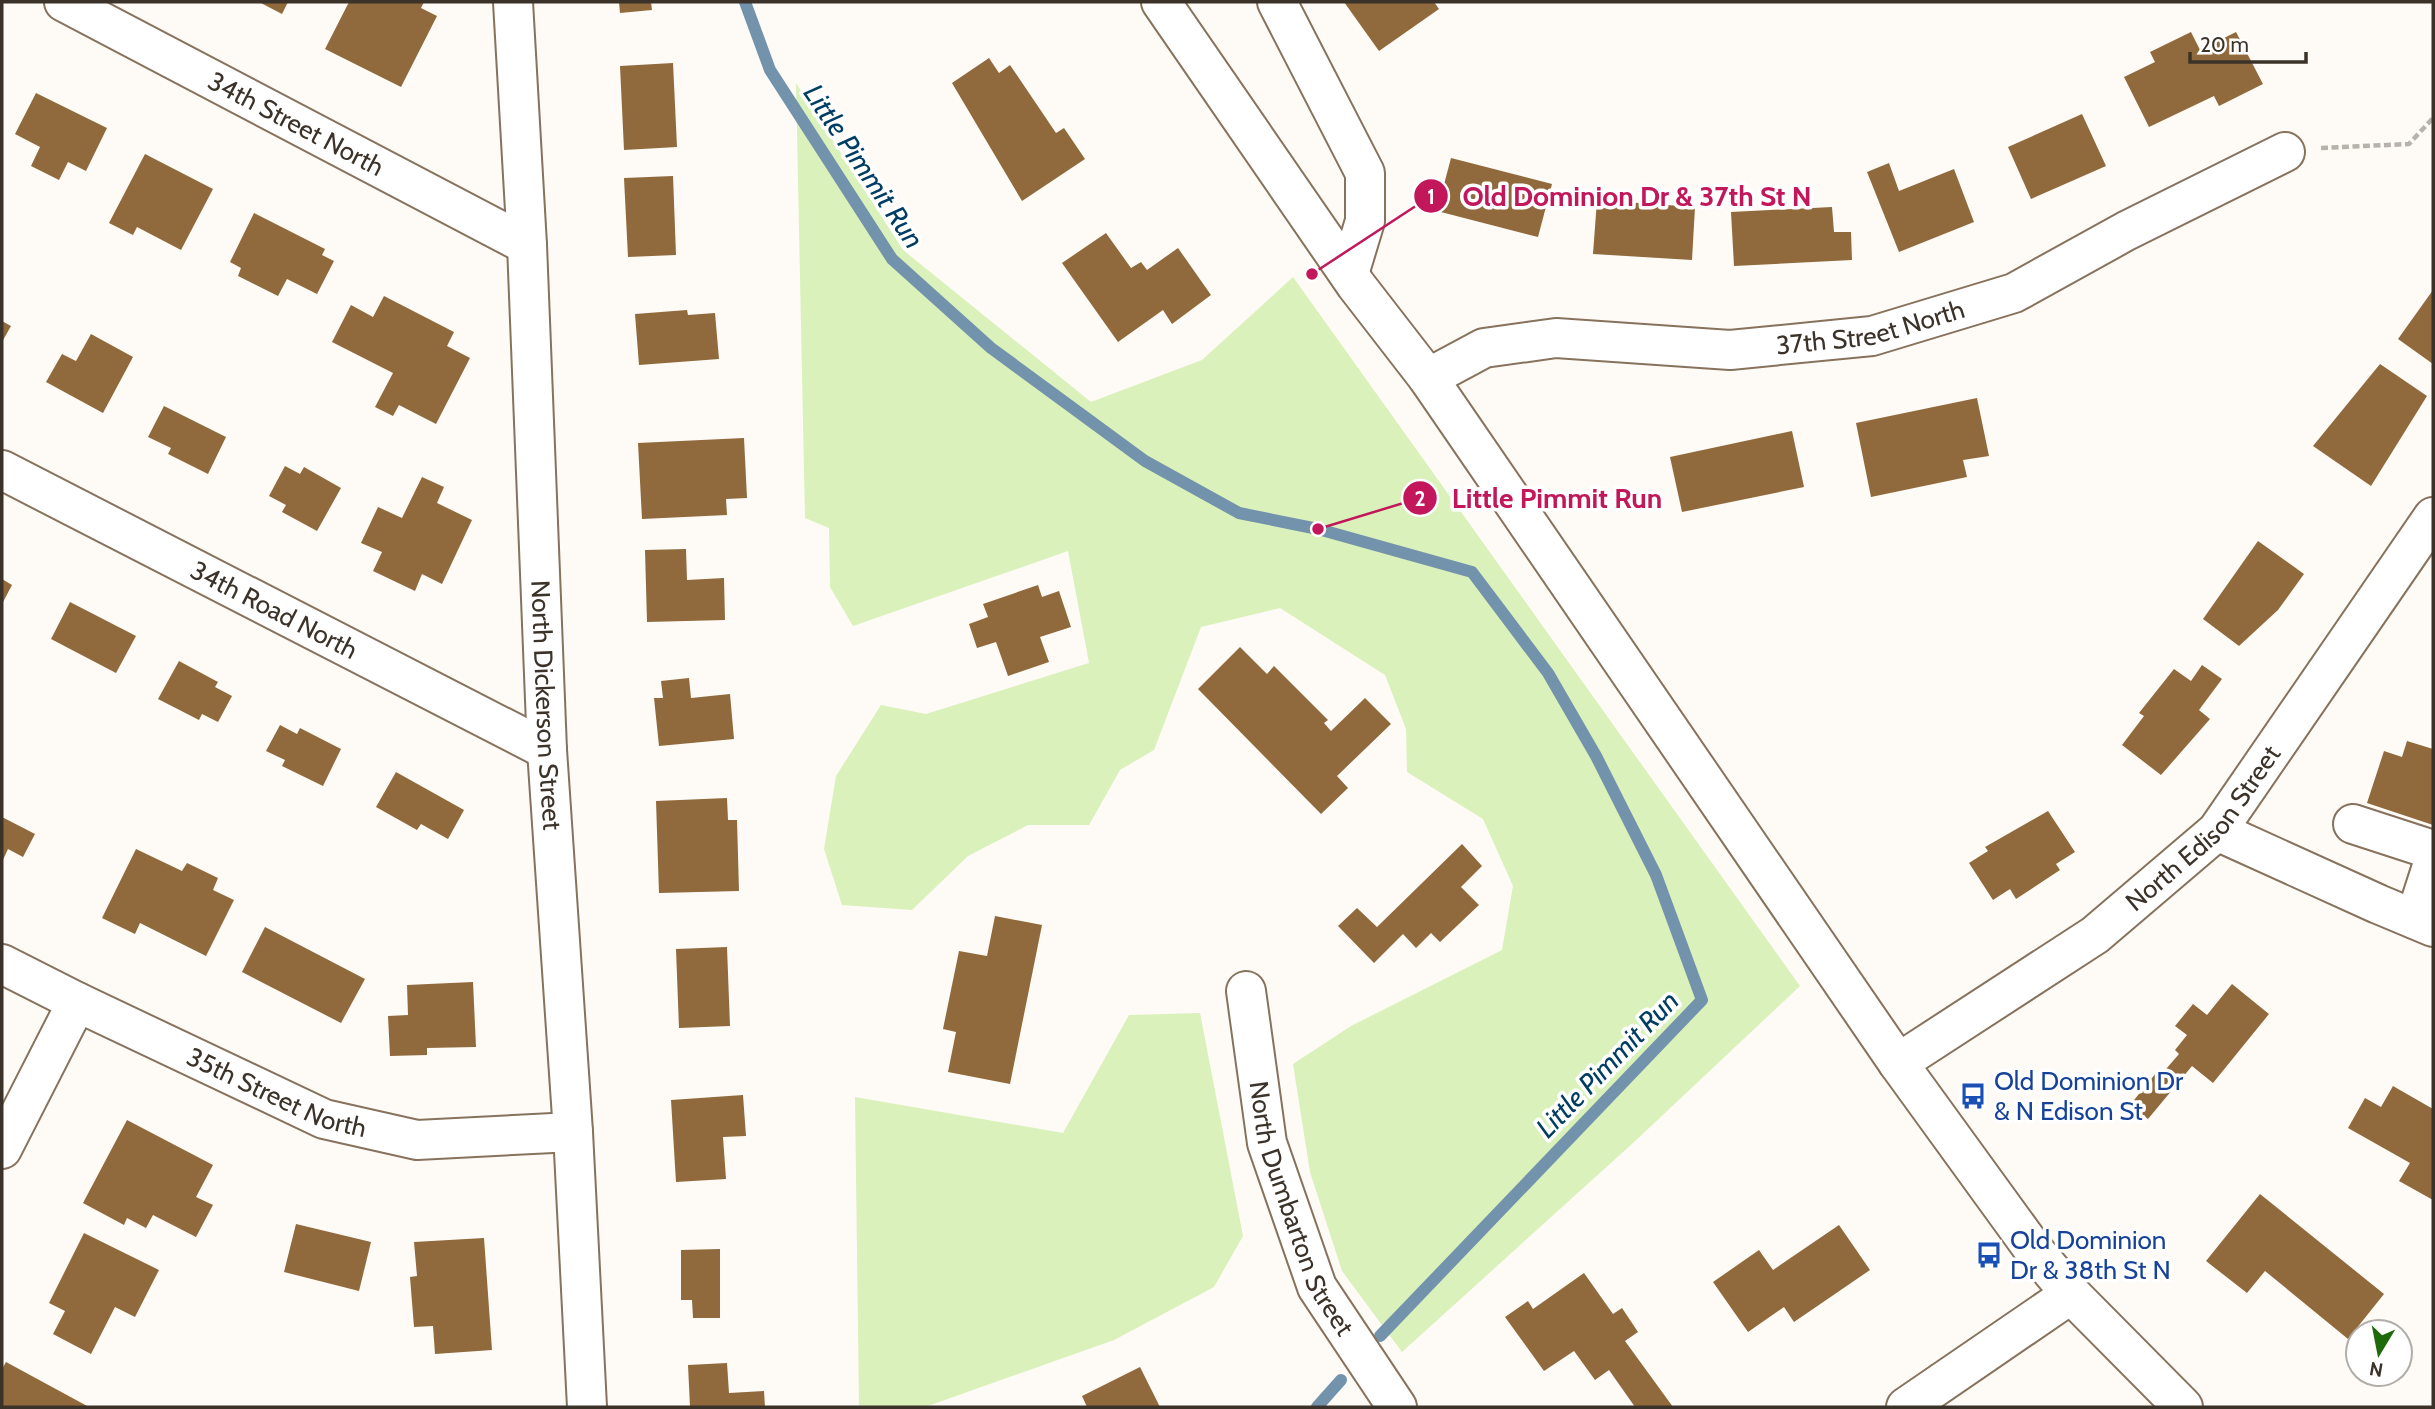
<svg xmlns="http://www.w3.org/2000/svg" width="2435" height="1409" viewBox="0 0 2435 1409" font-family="Cabin,sans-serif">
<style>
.green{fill:#daf1bb}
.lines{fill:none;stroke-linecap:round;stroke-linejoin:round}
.stream{stroke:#7393ad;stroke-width:12}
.building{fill:#906a3d}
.minor-casing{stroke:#86725d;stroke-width:42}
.major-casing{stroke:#86725d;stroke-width:42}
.path{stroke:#b8b2ac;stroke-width:4.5;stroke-dasharray:7 3.5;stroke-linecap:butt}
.minor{stroke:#fff;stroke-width:38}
.major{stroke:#fff;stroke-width:38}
.labels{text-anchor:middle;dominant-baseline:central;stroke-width:7;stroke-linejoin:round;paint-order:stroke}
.street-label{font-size:26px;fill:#3b3329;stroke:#fff}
.transit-label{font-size:26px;fill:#164399;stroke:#fff;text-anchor:start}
.water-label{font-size:28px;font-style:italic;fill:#003d63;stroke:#fff}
.leader{fill:none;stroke:#c2185b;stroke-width:2.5}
.callout-dot{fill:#c2185b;stroke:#fff;stroke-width:2.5}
.mark-label{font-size:21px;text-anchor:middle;font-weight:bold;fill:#fff}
.callout-label{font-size:28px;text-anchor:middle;font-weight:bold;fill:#c2185b;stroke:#fff;stroke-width:7;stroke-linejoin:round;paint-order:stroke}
</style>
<rect width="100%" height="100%" fill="#fefaf5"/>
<g class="green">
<path d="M 796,83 L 903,250 L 1091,402 L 1202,360 L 1293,277 L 1800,986 L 1633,1143 L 1402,1352 L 1342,1271 L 1310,1172 L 1293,1064 L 1351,1026 L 1502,950 L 1513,886 L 1483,819 L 1407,772 L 1406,729 L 1385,675 L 1280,608 L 1201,627 L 1154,750 L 1120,770 L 1089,825 L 1028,825 L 968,856 L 912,910 L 842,905 L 824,849 L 836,776 L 881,705 L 926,714 L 1089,663 L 1068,551 L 853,626 L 830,587 L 829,528 L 805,518 Z"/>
<path d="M 1200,1013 L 1243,1236 L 1214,1287 L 1114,1340 L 925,1407 L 859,1407 L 855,1097 L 1063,1133 L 1129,1015 Z"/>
</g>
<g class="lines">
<g class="stream">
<path d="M 745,2 L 770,70 L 892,259 L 991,348 L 1145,461 L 1239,513 L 1318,529 L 1472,572 L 1548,673 L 1596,756 L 1656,875 L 1702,1000 L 1380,1336"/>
<path d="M 1317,1407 L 1341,1380"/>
</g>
</g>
<g class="building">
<path d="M 259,2 L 288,2 L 282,14 Z"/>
<path d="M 349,2 L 424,2 L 421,8 L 437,16 L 401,87 L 325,49 Z"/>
<path d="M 619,2 L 651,2 L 652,10 L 620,13 Z"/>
<path d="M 1344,2 L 1434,2 L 1439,9 L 1379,51 Z"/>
<path d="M 2191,32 L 2200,50 L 2236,32 L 2263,84 L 2219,106 L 2214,96 L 2149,127 L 2124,77 L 2155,62 L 2150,52 Z"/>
<path d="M 989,58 L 999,73 L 1010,65 L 1056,133 L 1064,128 L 1085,159 L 1022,201 L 952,83 Z"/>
<path d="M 673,63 L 677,147 L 624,150 L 620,66 Z"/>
<path d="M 36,93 L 107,128 L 86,171 L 68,162 L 59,180 L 31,166 L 40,147 L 15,134 Z"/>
<path d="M 2082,114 L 2106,166 L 2031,199 L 2008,147 Z"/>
<path d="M 145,154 L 213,189 L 181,250 L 137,227 L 133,235 L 109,223 Z"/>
<path d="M 1451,158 L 1552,184 L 1538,237 L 1437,211 Z"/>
<path d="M 1889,163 L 1899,191 L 1954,169 L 1974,222 L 1899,252 L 1867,172 Z"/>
<path d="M 673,176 L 676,255 L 628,257 L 624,178 Z"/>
<path d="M 1597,200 L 1695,207 L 1692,260 L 1593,254 Z"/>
<path d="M 1832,207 L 1834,232 L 1851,232 L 1852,260 L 1734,266 L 1731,212 Z"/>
<path d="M 254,213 L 325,249 L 322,255 L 334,261 L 317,294 L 287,279 L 278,296 L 238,276 L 241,268 L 230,262 Z"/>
<path d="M 1106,233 L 1131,268 L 1141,262 L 1147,270 L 1178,248 L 1211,295 L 1172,324 L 1163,310 L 1118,342 L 1062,263 Z"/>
<path d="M 2433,290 L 2433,364 L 2398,339 Z"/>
<path d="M 384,296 L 454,332 L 447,346 L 470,358 L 436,424 L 399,405 L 393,416 L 375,407 L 393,373 L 332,342 L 351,305 L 373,317 Z"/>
<path d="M 687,310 L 688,315 L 715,313 L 719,359 L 639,365 L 635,314 Z"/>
<path d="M 2,321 L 11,326 L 2,342 Z"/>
<path d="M 91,334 L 133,357 L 103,413 L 46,382 L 62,354 L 76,361 Z"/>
<path d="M 2380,364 L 2427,396 L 2371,486 L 2313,446 Z"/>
<path d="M 1977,398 L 1989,456 L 1963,460 L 1967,477 L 1871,497 L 1856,423 Z"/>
<path d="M 164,406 L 226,437 L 208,474 L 168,454 L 171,448 L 148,437 Z"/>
<path d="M 1792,431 L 1804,487 L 1682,512 L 1670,457 Z"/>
<path d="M 744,438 L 747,498 L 726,499 L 727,515 L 642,519 L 638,443 Z"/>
<path d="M 285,466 L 300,474 L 304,467 L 341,488 L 317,531 L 282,512 L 286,505 L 269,496 Z"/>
<path d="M 422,477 L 444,487 L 437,503 L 472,520 L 442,584 L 422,574 L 415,591 L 373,571 L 382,552 L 361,543 L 378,507 L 402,518 Z"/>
<path d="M 2258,541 L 2304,574 L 2278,610 L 2239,646 L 2203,619 Z"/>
<path d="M 686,549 L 687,580 L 724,578 L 725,620 L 647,622 L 645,550 Z"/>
<path d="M 2,579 L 12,585 L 2,604 Z"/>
<path d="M 1038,585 L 1042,597 L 1059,591 L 1071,627 L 1040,637 L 1049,662 L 1008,676 L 996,642 L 977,648 L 969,624 L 988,617 L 983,604 Z"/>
<path d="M 70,602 L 136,636 L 116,673 L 51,639 Z"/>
<path d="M 1240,647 L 1267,674 L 1274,666 L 1328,720 L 1324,723 L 1331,731 L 1365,698 L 1391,724 L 1337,776 L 1348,788 L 1321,814 L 1198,689 Z"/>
<path d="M 179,661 L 218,682 L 215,687 L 232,696 L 218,722 L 202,714 L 199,720 L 158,699 Z"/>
<path d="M 2202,665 L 2222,679 L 2199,710 L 2210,719 L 2161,775 L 2122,745 L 2144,716 L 2139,713 L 2174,669 L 2191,681 Z"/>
<path d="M 689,678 L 691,698 L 730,694 L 734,739 L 659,746 L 654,698 L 663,698 L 661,681 Z"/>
<path d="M 280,725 L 297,734 L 300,728 L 341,749 L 323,786 L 282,766 L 285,760 L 266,751 Z"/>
<path d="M 2407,741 L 2433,749 L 2433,825 L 2367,803 L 2384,751 L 2402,757 Z"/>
<path d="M 396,772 L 464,810 L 448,839 L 421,824 L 417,830 L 376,807 Z"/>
<path d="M 727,798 L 728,820 L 737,820 L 739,891 L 659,893 L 656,801 Z"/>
<path d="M 2048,811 L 2075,852 L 2056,864 L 2060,870 L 2016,899 L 2010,889 L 1993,900 L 1969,863 L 1988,851 L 1985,847 Z"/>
<path d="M 2,817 L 35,834 L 23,857 L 8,849 L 2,862 Z"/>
<path d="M 1462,844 L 1482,866 L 1461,887 L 1479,905 L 1440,942 L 1431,933 L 1416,948 L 1403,934 L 1374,963 L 1338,926 L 1357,908 L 1377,927 Z"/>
<path d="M 136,849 L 182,871 L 187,863 L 218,878 L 213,890 L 234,900 L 206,956 L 140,923 L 135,934 L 102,918 Z"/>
<path d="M 995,916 L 1042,925 L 1010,1084 L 948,1072 L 956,1032 L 943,1029 L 959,951 L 987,956 Z"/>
<path d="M 265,927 L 365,979 L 341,1023 L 242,972 Z"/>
<path d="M 727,947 L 730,1026 L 679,1028 L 676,949 Z"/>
<path d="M 473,982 L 476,1047 L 427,1048 L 427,1055 L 390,1056 L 388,1016 L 408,1015 L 407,985 Z"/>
<path d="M 2232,984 L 2269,1014 L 2213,1083 L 2192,1066 L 2148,1119 L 2130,1105 L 2156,1073 L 2160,1076 L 2179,1054 L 2175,1050 L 2187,1035 L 2175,1026 L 2193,1004 L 2207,1015 Z"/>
<path d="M 2393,1086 L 2433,1109 L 2433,1200 L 2399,1181 L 2410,1163 L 2348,1128 L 2365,1098 L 2381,1107 Z"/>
<path d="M 743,1095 L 746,1136 L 723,1137 L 726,1179 L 676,1182 L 671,1100 Z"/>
<path d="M 127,1120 L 213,1165 L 196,1197 L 213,1205 L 196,1237 L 153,1215 L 146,1228 L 127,1218 L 124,1225 L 83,1203 Z"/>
<path d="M 2260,1194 L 2384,1294 L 2348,1339 L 2265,1271 L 2247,1293 L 2206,1261 Z"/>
<path d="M 296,1224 L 371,1242 L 359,1291 L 284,1272 Z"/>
<path d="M 1839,1225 L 1870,1270 L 1794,1322 L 1784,1307 L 1748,1332 L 1713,1282 L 1759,1250 L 1773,1270 Z"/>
<path d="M 84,1233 L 159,1270 L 135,1317 L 115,1307 L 91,1354 L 53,1334 L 65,1311 L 49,1303 Z"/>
<path d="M 484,1238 L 492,1350 L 435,1354 L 433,1326 L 414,1327 L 410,1277 L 417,1276 L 414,1242 Z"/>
<path d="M 720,1249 L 720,1318 L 693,1318 L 692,1300 L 681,1300 L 681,1250 Z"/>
<path d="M 1584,1273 L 1613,1314 L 1622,1308 L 1638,1332 L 1625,1341 L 1673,1407 L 1635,1407 L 1609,1370 L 1595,1380 L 1574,1351 L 1544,1371 L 1505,1317 L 1528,1301 L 1533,1309 Z"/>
<path d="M 6,1362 L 89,1407 L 2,1407 L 2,1369 Z"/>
<path d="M 727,1363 L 729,1393 L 764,1391 L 765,1407 L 690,1407 L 688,1365 Z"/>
<path d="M 1140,1367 L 1160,1407 L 1087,1407 L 1082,1396 Z"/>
</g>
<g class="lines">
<g class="minor-casing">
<g id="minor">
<path id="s1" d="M 64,2 L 527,245"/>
<path id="s2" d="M 513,2 L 527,245 L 547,750 L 573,1132 L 587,1407"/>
<path d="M 1277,2 L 1365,173 L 1365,221 L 1349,274"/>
<path id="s3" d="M 1428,378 L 1484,348 L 1556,338 L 1730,350 L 1872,336 L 2014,293 L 2126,231 L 2285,152"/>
<path id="s4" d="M 2,470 L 547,750"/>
<path d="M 2353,824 L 2433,850"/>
<path d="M 2217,831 L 2378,904 L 2433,927"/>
<path d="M 2415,919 L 2433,863"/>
<path id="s5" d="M 2,964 L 77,1002 L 324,1119 L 417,1140 L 573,1132"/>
<path id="s6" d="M 1246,991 L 1267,1143 L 1317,1287 L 1397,1407"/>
<path id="s7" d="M 1898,1063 L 2095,935 L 2217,831 L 2433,517"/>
<path d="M 2,1149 L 77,1002"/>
<path d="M 1906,1407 L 2071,1294"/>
</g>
</g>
<g class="major-casing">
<path id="major" d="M 1161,2 L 1356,285 L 1428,378 L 1898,1063 L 2033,1249 L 2071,1294 L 2183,1407"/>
</g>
<path class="path" d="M 2321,148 L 2409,144 L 2433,118"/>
<use href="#minor" class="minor"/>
<use href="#major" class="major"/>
</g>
<defs>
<g id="bus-bare" transform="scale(2.1)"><path d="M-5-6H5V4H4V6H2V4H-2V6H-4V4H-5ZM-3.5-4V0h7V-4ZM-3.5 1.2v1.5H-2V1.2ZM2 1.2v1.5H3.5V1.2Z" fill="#1a4fb4" stroke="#fff" stroke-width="2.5" paint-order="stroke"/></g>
</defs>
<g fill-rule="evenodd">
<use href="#bus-bare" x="1973" y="1096"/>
<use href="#bus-bare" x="1989" y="1255"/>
</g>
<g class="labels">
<g class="street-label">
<text stroke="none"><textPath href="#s1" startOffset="262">34th Street North</textPath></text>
<text stroke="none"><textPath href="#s3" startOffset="453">37th Street North</textPath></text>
<text stroke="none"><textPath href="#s4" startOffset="306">34th Road North</textPath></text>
<text stroke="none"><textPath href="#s2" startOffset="704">North Dickerson Street</textPath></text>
<text stroke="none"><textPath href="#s7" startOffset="388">North Edison Street</textPath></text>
<text stroke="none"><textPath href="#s5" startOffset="304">35th Street North</textPath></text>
<text stroke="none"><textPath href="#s6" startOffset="226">North Dumbarton Street</textPath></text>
</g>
<g class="transit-label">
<text x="1994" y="1081">Old Dominion Dr<tspan x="1994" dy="30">&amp; N Edison St</tspan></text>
<text x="2010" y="1240">Old Dominion<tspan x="2010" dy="30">Dr &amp; 38th St N</tspan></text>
</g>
<g class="water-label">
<text transform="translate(864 166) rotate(56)">Little Pimmit Run</text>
<text transform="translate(1607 1064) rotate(-46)">Little Pimmit Run</text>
</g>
</g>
<path class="leader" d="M1312 274L1431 196M1318 529L1420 498"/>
<g class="callout-dot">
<circle cx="1312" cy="274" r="7"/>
<circle cx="1318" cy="529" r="7"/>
<circle cx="1431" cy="196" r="18"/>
<circle cx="1420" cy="498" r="18"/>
</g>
<g class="mark-label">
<text x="1431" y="204">1</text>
<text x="1420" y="506">2</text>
</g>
<g class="callout-label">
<text x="1637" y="206">Old Dominion Dr &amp; 37th St N</text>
<text x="1557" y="508">Little Pimmit Run</text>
</g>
<rect width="2435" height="1409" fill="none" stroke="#3b3329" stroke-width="7"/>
<g transform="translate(2379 1353) rotate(190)"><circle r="33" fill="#ffffff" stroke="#b1ada9" stroke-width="2"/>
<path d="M0-5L12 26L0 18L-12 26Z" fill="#1d6a0a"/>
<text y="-10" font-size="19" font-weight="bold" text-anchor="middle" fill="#3b3329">N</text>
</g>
<path d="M2190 52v10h116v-10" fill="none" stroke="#3b3329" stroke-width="3.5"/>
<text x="2200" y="52" font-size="21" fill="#3b3329" stroke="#ffffff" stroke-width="5" paint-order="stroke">20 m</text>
</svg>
